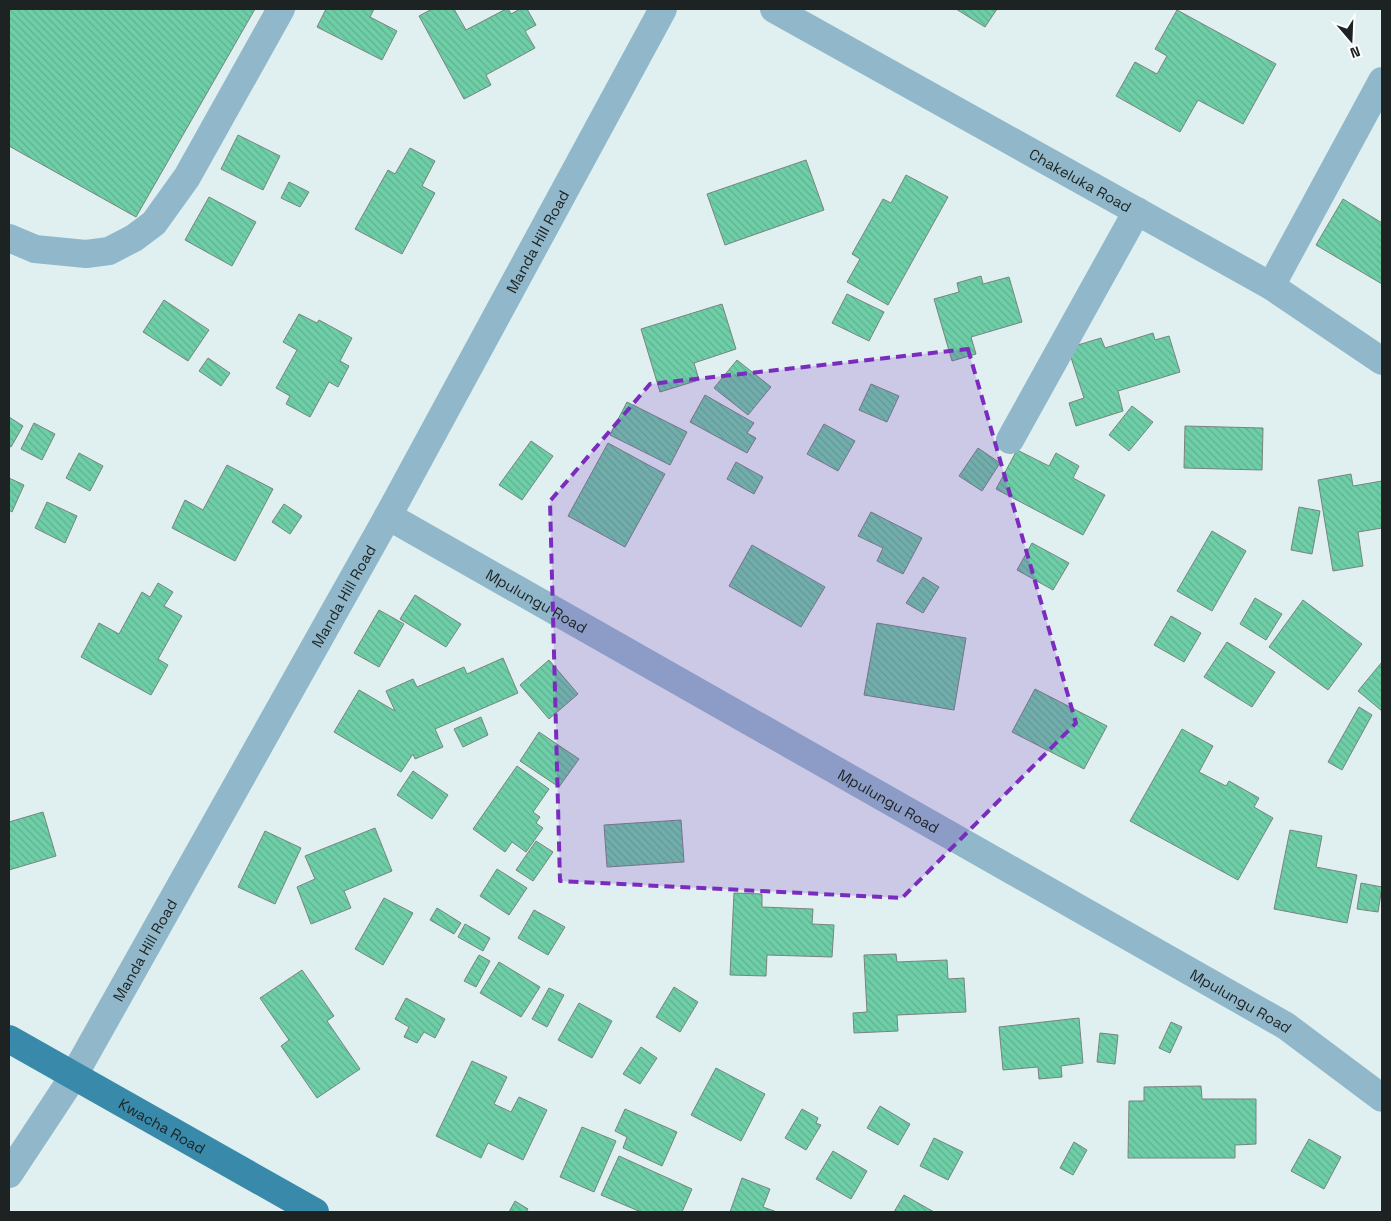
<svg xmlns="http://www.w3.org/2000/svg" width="1391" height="1221" viewBox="0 0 1391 1221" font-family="'Space Grotesk',sans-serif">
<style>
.building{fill:url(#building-back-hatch);stroke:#78847e}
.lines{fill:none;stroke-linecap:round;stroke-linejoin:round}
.minor{stroke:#91b8ca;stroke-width:28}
.major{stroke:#398aaa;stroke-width:28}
.marked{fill:#7b2cbf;fill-opacity:0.2;stroke:#7b2cbf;stroke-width:4;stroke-dasharray:10 6;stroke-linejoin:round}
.labels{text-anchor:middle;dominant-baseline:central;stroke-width:4.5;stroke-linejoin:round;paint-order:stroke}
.street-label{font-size:15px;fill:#1d2323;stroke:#fff}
</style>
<defs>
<pattern id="building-back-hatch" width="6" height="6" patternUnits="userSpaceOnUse" patternTransform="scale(1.25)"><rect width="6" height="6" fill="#6ecea7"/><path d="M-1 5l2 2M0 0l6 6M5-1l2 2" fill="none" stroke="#5fb18f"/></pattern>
</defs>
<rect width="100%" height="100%" fill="#e0f0f0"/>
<g class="building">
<path d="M 9,9 L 255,9 L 136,217 L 9,146 Z"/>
<path d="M 326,9 L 374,9 L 370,17 L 397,31 L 382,60 L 317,27 Z"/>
<path d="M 432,9 L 454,9 L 466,30 L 506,9 L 508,9 L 511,14 L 520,9 L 527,9 L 536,25 L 525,31 L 535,48 L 486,75 L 491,85 L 464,99 L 419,16 Z"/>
<path d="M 956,9 L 997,9 L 985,27 Z"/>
<path d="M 1177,10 L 1276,64 L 1243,124 L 1198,100 L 1180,132 L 1116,96 L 1135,62 L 1157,74 L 1167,56 L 1155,49 Z"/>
<path d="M 238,135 L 280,156 L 263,190 L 221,169 Z"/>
<path d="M 410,148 L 435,161 L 422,186 L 435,193 L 402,254 L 355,229 L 388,170 L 395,174 Z"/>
<path d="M 806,160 L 824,210 L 725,245 L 707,194 Z"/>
<path d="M 906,175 L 948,197 L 888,305 L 847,282 L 860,259 L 852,254 L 883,199 L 891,203 Z"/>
<path d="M 289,182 L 309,192 L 300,207 L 281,198 Z"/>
<path d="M 209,197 L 256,222 L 232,266 L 185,240 Z"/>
<path d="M 1343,199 L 1382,223 L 1382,284 L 1316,245 Z"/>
<path d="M 981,276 L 983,284 L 1009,277 L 1022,322 L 971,337 L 976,354 L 952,361 L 934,299 L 959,292 L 957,283 Z"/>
<path d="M 847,294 L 884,312 L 869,341 L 832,323 Z"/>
<path d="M 164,300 L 209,330 L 188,361 L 143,332 Z"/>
<path d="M 722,304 L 736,349 L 694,363 L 699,380 L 660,392 L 641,329 Z"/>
<path d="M 299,314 L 317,323 L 319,320 L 352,338 L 340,361 L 349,366 L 338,387 L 329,382 L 310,417 L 286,404 L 290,396 L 276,388 L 297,350 L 283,342 Z"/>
<path d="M 1153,333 L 1155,340 L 1169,336 L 1180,372 L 1118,391 L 1123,411 L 1076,426 L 1069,403 L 1084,398 L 1068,348 L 1101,338 L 1105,348 Z"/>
<path d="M 208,358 L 230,373 L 221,386 L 199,371 Z"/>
<path d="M 737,360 L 771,387 L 748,415 L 714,388 Z"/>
<path d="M 871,384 L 899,396 L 887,422 L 859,410 Z"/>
<path d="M 705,395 L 754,423 L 747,433 L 756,438 L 747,453 L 690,422 Z"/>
<path d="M 627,402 L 687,432 L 670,465 L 610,435 Z"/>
<path d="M 1132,406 L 1153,422 L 1129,451 L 1109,435 Z"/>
<path d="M 9,417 L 23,426 L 11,447 L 9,446 Z"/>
<path d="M 34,423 L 55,434 L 42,460 L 21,449 Z"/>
<path d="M 824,424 L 855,441 L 838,471 L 807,454 Z"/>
<path d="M 1185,426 L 1263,428 L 1262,470 L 1184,468 Z"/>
<path d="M 531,441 L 553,456 L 522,500 L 499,485 Z"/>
<path d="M 608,443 L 665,474 L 625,547 L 568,516 Z"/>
<path d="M 978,448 L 1000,463 L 982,491 L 959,476 Z"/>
<path d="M 1017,450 L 1049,466 L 1056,453 L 1079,466 L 1073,478 L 1105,495 L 1083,535 L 996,489 Z"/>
<path d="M 79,453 L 103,466 L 90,491 L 66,478 Z"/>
<path d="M 736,462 L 763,477 L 754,494 L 727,479 Z"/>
<path d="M 227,465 L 273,489 L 235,561 L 172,528 L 185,500 L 203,510 Z"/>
<path d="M 1351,474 L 1353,486 L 1382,481 L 1382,528 L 1358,532 L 1363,566 L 1333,571 L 1318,480 Z"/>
<path d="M 9,478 L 24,485 L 12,512 L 9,510 Z"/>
<path d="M 47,502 L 77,516 L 65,543 L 35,528 Z"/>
<path d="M 284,504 L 302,516 L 290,534 L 272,522 Z"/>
<path d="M 1299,507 L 1320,511 L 1312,554 L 1291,550 Z"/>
<path d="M 871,512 L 922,538 L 903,574 L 877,561 L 883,548 L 858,536 Z"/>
<path d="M 1212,531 L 1246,551 L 1212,611 L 1177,591 Z"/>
<path d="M 1032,543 L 1069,563 L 1053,590 L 1017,570 Z"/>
<path d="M 752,545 L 825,587 L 801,627 L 729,586 Z"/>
<path d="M 923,577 L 939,587 L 923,613 L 906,603 Z"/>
<path d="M 158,583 L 173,592 L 164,606 L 182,616 L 158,659 L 168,665 L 151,695 L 81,657 L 99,623 L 119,634 L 142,592 L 150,597 Z"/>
<path d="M 415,595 L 461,624 L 446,647 L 400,619 Z"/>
<path d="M 1255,598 L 1282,614 L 1266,640 L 1240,624 Z"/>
<path d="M 1303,600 L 1362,644 L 1328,690 L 1269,647 Z"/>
<path d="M 379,610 L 404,624 L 379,667 L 354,653 Z"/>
<path d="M 1171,616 L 1201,633 L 1184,662 L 1154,645 Z"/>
<path d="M 877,623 L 966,638 L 954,710 L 864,695 Z"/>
<path d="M 1227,642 L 1275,672 L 1252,707 L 1204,677 Z"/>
<path d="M 503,658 L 518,693 L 435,729 L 443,747 L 415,759 L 413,754 L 401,772 L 334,732 L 359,690 L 395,711 L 386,691 L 413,679 L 417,687 L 464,667 L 467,674 Z"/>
<path d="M 549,660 L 578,694 L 549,719 L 520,685 Z"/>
<path d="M 1382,662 L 1382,711 L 1358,691 Z"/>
<path d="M 1035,689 L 1107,726 L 1084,769 L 1012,732 Z"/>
<path d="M 1359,707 L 1372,715 L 1342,770 L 1328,762 Z"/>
<path d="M 481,717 L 488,735 L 463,747 L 454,729 Z"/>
<path d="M 1182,729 L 1213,746 L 1199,772 L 1226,786 L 1229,781 L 1259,798 L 1254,807 L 1273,818 L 1238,880 L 1130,821 Z"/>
<path d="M 539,732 L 579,759 L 559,787 L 520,761 Z"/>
<path d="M 517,766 L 549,789 L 533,812 L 540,817 L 536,823 L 543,828 L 526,852 L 512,842 L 505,852 L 473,829 Z"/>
<path d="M 413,771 L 448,795 L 432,819 L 397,795 Z"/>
<path d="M 43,812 L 56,856 L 9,870 L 9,822 Z"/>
<path d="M 681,820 L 684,862 L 607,867 L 604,825 Z"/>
<path d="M 375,828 L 392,871 L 344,891 L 351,908 L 311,924 L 297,887 L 315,879 L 305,856 Z"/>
<path d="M 1290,830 L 1322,836 L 1316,867 L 1357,875 L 1347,923 L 1274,909 Z"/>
<path d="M 265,831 L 301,848 L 275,904 L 238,887 Z"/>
<path d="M 536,841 L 553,852 L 533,881 L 516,870 Z"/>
<path d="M 497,869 L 527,888 L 509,915 L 480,896 Z"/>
<path d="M 1361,883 L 1382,887 L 1378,912 L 1357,909 Z"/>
<path d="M 734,893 L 762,894 L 762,907 L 813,909 L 812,924 L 834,925 L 832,957 L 767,955 L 766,976 L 730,975 Z"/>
<path d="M 384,898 L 413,913 L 383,965 L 355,949 Z"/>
<path d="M 437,908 L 461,923 L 454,934 L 430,920 Z"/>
<path d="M 534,910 L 565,927 L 548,955 L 518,938 Z"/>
<path d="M 465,924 L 490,938 L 483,951 L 458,937 Z"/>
<path d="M 896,954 L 897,962 L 947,960 L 948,979 L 964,978 L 966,1012 L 897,1015 L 898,1031 L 854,1033 L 853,1013 L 867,1012 L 864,955 Z"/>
<path d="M 479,955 L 490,961 L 476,987 L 464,981 Z"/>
<path d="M 499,962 L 540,987 L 521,1017 L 480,993 Z"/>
<path d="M 302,970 L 334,1016 L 327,1021 L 360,1069 L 317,1098 L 281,1046 L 289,1040 L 260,998 Z"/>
<path d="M 674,987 L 698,1002 L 680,1032 L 656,1017 Z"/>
<path d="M 549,988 L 564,995 L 547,1027 L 532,1019 Z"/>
<path d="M 406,998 L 445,1019 L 435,1038 L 424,1032 L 417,1043 L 404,1037 L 409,1027 L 395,1019 Z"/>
<path d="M 579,1003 L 612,1021 L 592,1058 L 558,1040 Z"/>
<path d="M 1079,1018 L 1083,1063 L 1061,1066 L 1062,1077 L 1039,1079 L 1038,1067 L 1003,1070 L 999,1027 Z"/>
<path d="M 1171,1022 L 1182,1027 L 1170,1053 L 1159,1048 Z"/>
<path d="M 1100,1033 L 1118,1035 L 1115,1064 L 1097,1062 Z"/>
<path d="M 641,1047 L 657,1058 L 640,1084 L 623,1074 Z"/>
<path d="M 472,1061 L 507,1077 L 494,1104 L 511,1112 L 519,1097 L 547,1110 L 523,1160 L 488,1143 L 481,1158 L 436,1136 Z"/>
<path d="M 716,1068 L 765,1094 L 741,1141 L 691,1115 Z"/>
<path d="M 1201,1086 L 1202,1099 L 1256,1099 L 1256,1144 L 1235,1145 L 1235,1158 L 1128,1158 L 1129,1101 L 1144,1101 L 1144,1087 Z"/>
<path d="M 880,1106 L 910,1124 L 898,1145 L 867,1128 Z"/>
<path d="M 625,1109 L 677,1132 L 662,1166 L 623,1148 L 627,1137 L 615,1131 Z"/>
<path d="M 802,1109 L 818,1118 L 816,1123 L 821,1125 L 806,1150 L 785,1138 Z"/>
<path d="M 582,1127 L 616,1141 L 594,1192 L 560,1177 Z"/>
<path d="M 934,1138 L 963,1152 L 948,1180 L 920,1166 Z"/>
<path d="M 1309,1139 L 1341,1157 L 1324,1189 L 1291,1171 Z"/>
<path d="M 1074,1142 L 1087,1150 L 1073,1175 L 1060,1168 Z"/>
<path d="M 833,1151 L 867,1171 L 851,1199 L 816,1179 Z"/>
<path d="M 619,1156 L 692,1189 L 682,1212 L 641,1212 L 601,1195 Z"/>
<path d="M 742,1178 L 770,1189 L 763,1207 L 777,1212 L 730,1212 Z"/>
<path d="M 904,1195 L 934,1212 L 894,1212 Z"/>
<path d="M 515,1201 L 528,1209 L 526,1212 L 509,1212 Z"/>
</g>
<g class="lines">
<g class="minor">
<path id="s1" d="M 774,9 L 1271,286 L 1382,361"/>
<path d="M 9,238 L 35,249 L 86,254 L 109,251 L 134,238 L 154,223 L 187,177 L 281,9"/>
<path d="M 1271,286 L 1382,81"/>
<path d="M 1010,440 L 1137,211"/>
<path id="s2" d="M 388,516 L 1286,1026 L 1382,1098"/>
<path id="s3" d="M 9,1174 L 73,1077 L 388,516 L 663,9"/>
</g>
<path class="major" id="s4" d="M 9,1039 L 315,1212"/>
</g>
<path class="marked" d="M 968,349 L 1076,723 L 902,898 L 560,881 L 550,501 L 650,384 Z"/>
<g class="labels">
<g class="street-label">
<text stroke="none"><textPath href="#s1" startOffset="351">Chakeluka Road</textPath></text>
<text stroke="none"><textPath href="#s3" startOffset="1072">Manda Hill Road</textPath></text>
<text stroke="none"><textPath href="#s3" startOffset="668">Manda Hill Road</textPath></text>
<text stroke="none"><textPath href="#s2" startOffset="171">Mpulungu Road</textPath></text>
<text stroke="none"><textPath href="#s2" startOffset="576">Mpulungu Road</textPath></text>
<text stroke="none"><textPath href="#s3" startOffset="262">Manda Hill Road</textPath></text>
<text stroke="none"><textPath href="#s2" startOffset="981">Mpulungu Road</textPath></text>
<text stroke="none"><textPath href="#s4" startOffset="176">Kwacha Road</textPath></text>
</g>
</g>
<rect width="1391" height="1221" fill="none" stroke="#1d2323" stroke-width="20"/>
<g transform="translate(1351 40) rotate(161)" stroke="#ffffff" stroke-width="4" paint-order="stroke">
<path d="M0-4L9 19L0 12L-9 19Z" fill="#1d2323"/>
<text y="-8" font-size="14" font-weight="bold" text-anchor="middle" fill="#1d2323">N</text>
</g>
</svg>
